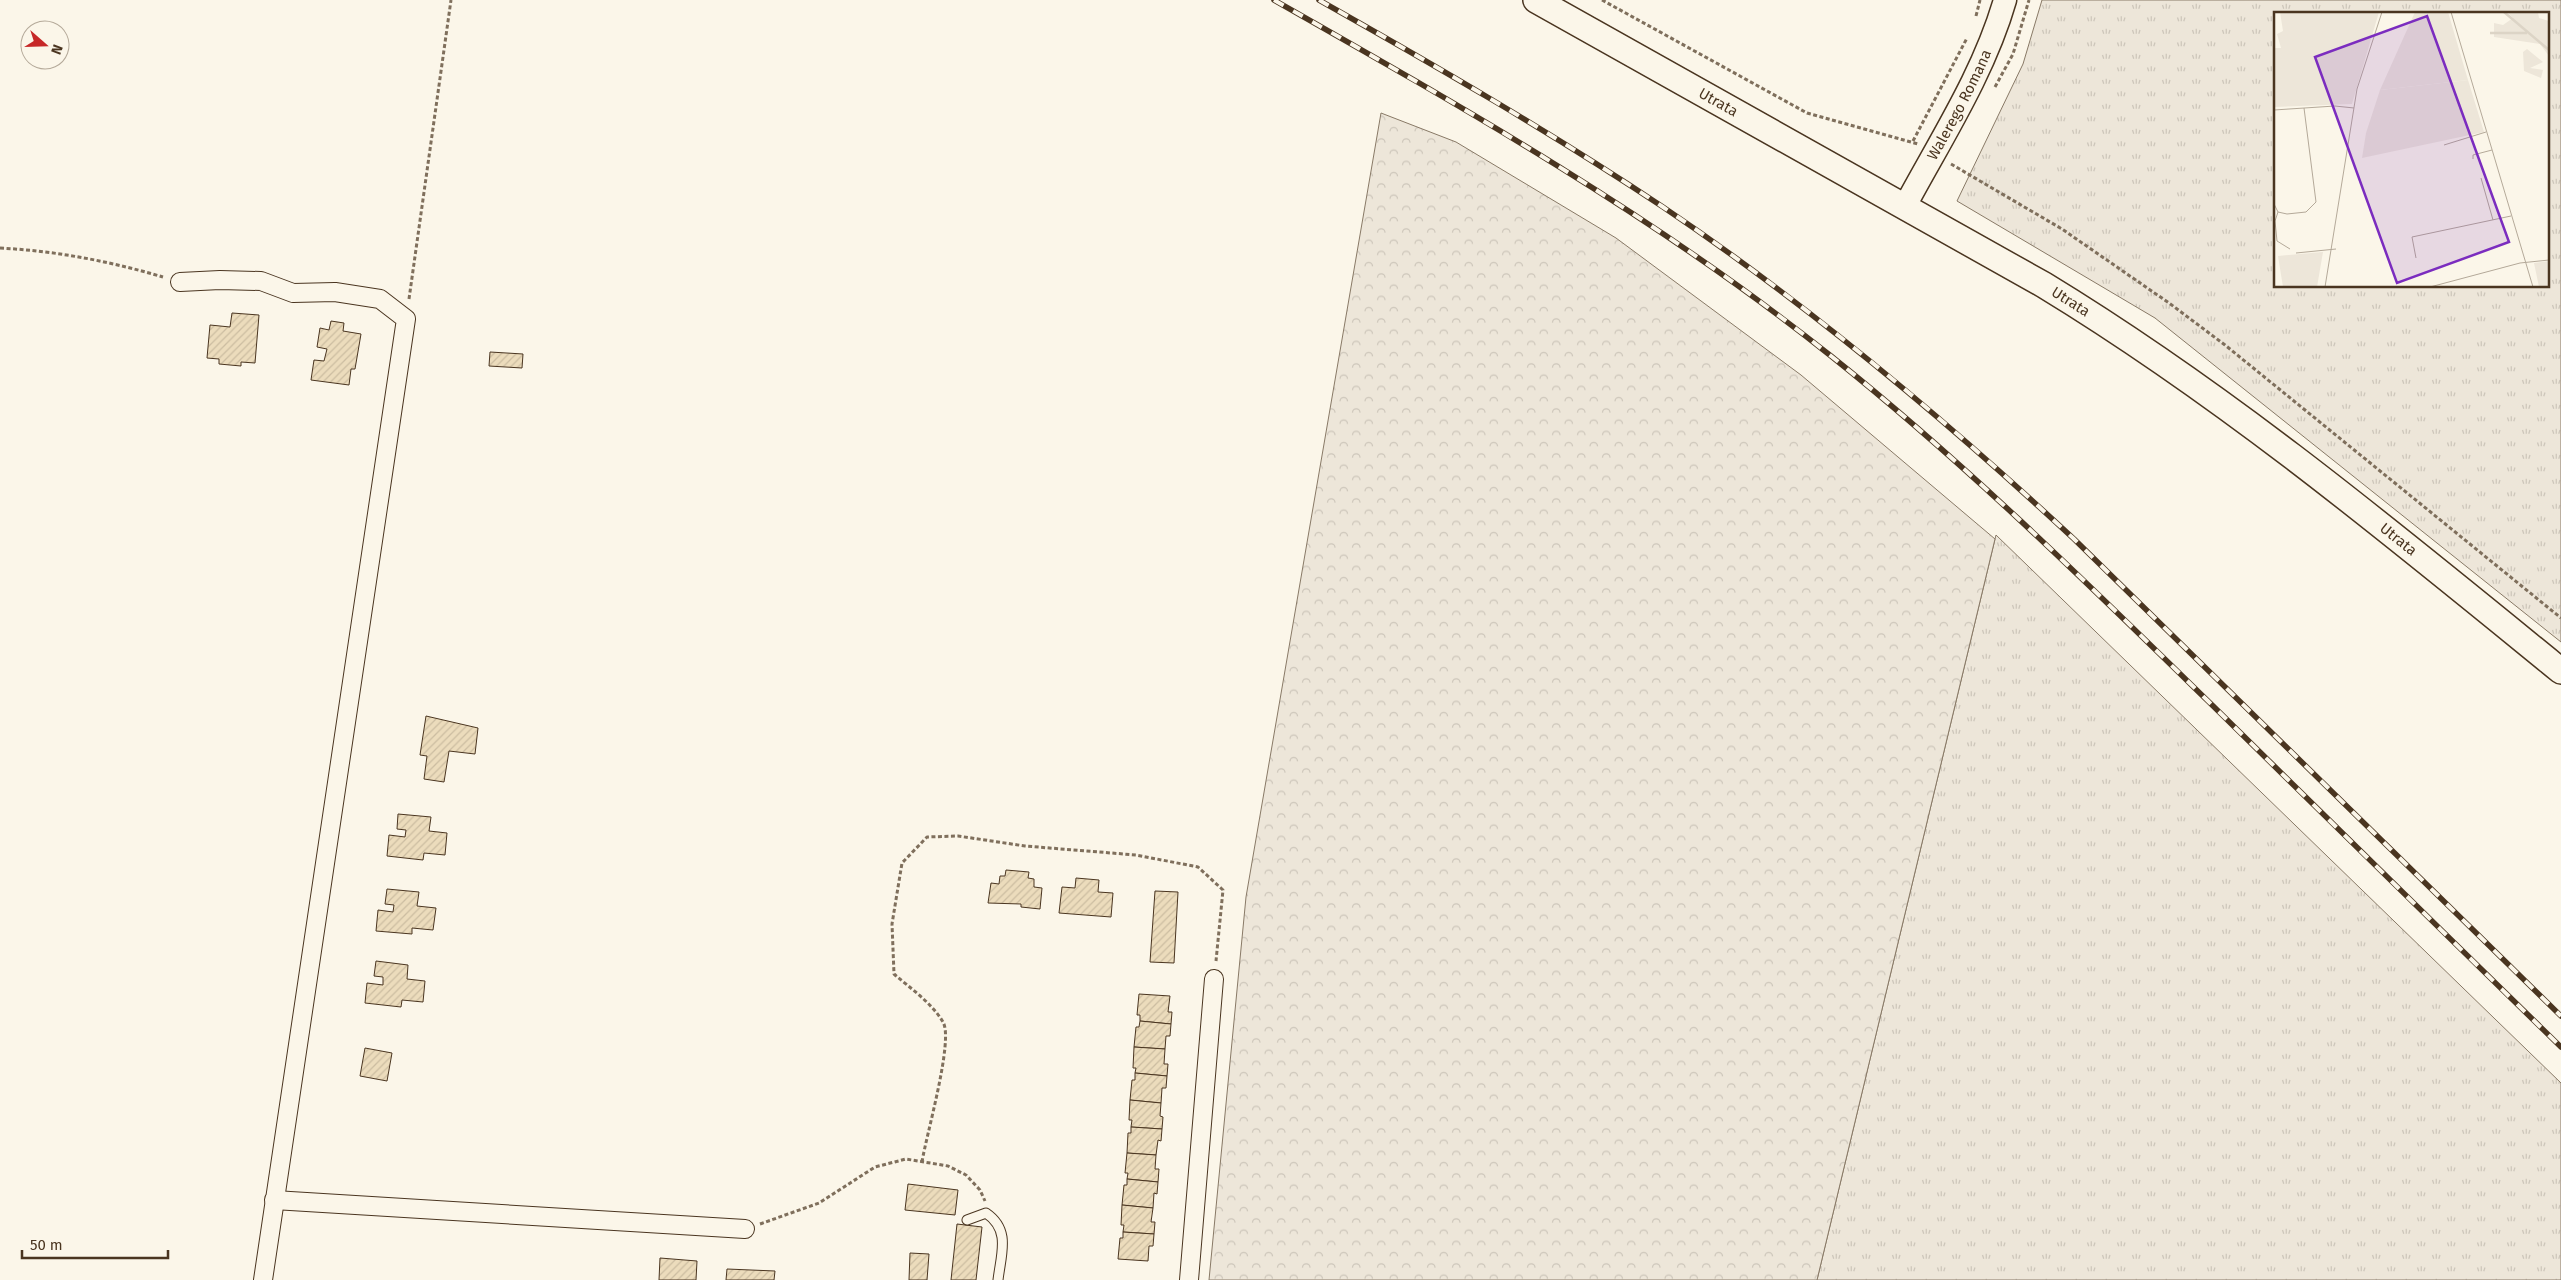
<svg xmlns="http://www.w3.org/2000/svg" width="2561" height="1280" viewBox="0 0 2561 1280" font-family="'Fira Sans',sans-serif">
<style>
.grass{fill:url(#grass-tufts);stroke:#887966;fill-rule:evenodd}
.forest{fill:url(#forest-crowns);stroke:#887966}
.building{fill:url(#building-hatch);stroke:#4a3520}
.lines{fill:none;stroke-linecap:round;stroke-linejoin:round}
.service-casing{stroke:#4a3520;stroke-width:11}
.minor-casing{stroke:#4a3520;stroke-width:20}
.tertiary-casing{stroke:#4a3520;stroke-width:25}
.secondary-casing{stroke:#4a3520;stroke-width:28}
.path{stroke:#7f6f5c;stroke-width:3;stroke-dasharray:4 2.5;stroke-linecap:butt}
.service{stroke:#fbf6e9;stroke-width:9}
.minor{stroke:#fbf6e9;stroke-width:18}
.tertiary{stroke:#fbf6e9;stroke-width:22}
.secondary{stroke:#fbf6e9;stroke-width:25}
.rail-casing{stroke:#4a3520;stroke-width:5.5}
.rail{stroke:#fbf6e9;stroke-width:4;stroke-dasharray:11;stroke-linecap:butt}
.labels{text-anchor:middle;dominant-baseline:central;stroke-width:4;stroke-linejoin:round;paint-order:stroke}
.street-label{font-size:15px;fill:#4a3520;stroke:#fbf6e9}
.inset-river{fill:none;stroke:#dcd4c6;stroke-width:2.5}
.inset-road{fill:none;stroke:#b4a999;stroke-width:1}
.view{fill:#7b2cbf;fill-opacity:0.15;stroke:#7b2cbf;stroke-width:2.5}
.inset-edge{fill:none;stroke:#4a3520;stroke-width:2.5}
</style>
<defs>
<pattern id="grass-tufts" width="24" height="20" patternUnits="userSpaceOnUse" patternTransform="scale(1.25)"><rect width="24" height="20" fill="#ede6d9"/><path d="M3 7l-1-3M5 7V3M7 7l1-3M15 17l-1-3M17 17v-4M19 17l1-3" fill="none" stroke="#cdc6ba"/></pattern>
<pattern id="forest-crowns" width="20" height="18" patternUnits="userSpaceOnUse" patternTransform="scale(1.25)"><rect width="20" height="18" fill="#ede6d9"/><path d="M2 6a3 3 0 1 1 6 0M12 15a3 3 0 1 1 6 0" fill="none" stroke="#cdc6ba"/></pattern>
<pattern id="building-hatch" width="6" height="6" patternUnits="userSpaceOnUse" patternTransform="scale(1.25)"><rect width="6" height="6" fill="#ecdcbc"/><path d="M-1 1l2-2M0 6l6-6M5 7l2-2" fill="none" stroke="#ccbda1"/></pattern>
</defs>
<rect width="100%" height="100%" fill="#fbf6e9"/>
<g class="grass">
<path d="M 2042,0 L 2561,0 L 2561,642 L 2155,318 L 1957,201 L 2023,64 ZM 2275,14 L 2547,14 L 2547,286 L 2275,286 Z"/>
<path d="M 1996,535 L 2561,1083 L 2561,1280 L 1817,1280 Z"/>
</g>
<path class="forest" d="M 1381,113 L 1456,142 L 1616,238 L 1801,375 L 1995,539 L 1817,1280 L 1209,1280 L 1246,897 Z"/>
<g class="building">
<path d="M 232,313 L 259,315 L 255,363 L 241,362 L 241,366 L 219,364 L 219,359 L 207,358 L 210,325 L 230,327 Z"/>
<path d="M 331,321 L 344,323 L 343,331 L 361,334 L 355,369 L 351,369 L 349,385 L 311,380 L 314,360 L 324,361 L 327,349 L 317,347 L 320,328 L 329,330 Z"/>
<path d="M 490,352 L 523,354 L 522,368 L 489,366 Z"/>
<path d="M 426,716 L 478,728 L 475,754 L 449,751 L 444,782 L 424,779 L 427,756 L 420,755 Z"/>
<path d="M 398,814 L 431,817 L 429,831 L 447,833 L 445,855 L 424,853 L 423,860 L 387,856 L 389,835 L 405,837 L 406,830 L 397,829 Z"/>
<path d="M 1006,870 L 1029,872 L 1028,878 L 1034,879 L 1034,887 L 1042,888 L 1040,909 L 1021,907 L 1021,904 L 988,903 L 991,883 L 999,884 L 1000,876 L 1005,876 Z"/>
<path d="M 1076,878 L 1099,880 L 1098,892 L 1113,893 L 1111,917 L 1059,913 L 1062,887 L 1075,888 Z"/>
<path d="M 387,889 L 419,892 L 417,906 L 436,908 L 433,930 L 412,928 L 412,934 L 376,931 L 378,910 L 393,912 L 394,905 L 385,904 Z"/>
<path d="M 1155,891 L 1178,892 L 1174,963 L 1150,962 Z"/>
<path d="M 376,961 L 408,965 L 407,979 L 425,981 L 423,1002 L 402,1000 L 401,1007 L 365,1003 L 367,983 L 383,985 L 383,977 L 374,976 Z"/>
<path d="M 1139,994 L 1170,996 L 1168,1012 L 1172,1012 L 1171,1024 L 1140,1021 L 1140,1015 L 1137,1015 Z"/>
<path d="M 1140,1021 L 1171,1024 L 1170,1036 L 1166,1036 L 1165,1049 L 1134,1047 L 1136,1027 L 1139,1027 Z"/>
<path d="M 1134,1047 L 1165,1049 L 1164,1064 L 1168,1064 L 1167,1076 L 1135,1073 L 1136,1068 L 1133,1068 Z"/>
<path d="M 365,1048 L 392,1053 L 387,1081 L 360,1076 Z"/>
<path d="M 1135,1073 L 1167,1076 L 1166,1088 L 1162,1088 L 1161,1103 L 1130,1100 L 1132,1080 L 1135,1080 Z"/>
<path d="M 1130,1100 L 1161,1103 L 1160,1116 L 1163,1117 L 1162,1129 L 1131,1127 L 1132,1120 L 1129,1120 Z"/>
<path d="M 1131,1127 L 1162,1129 L 1161,1141 L 1158,1140 L 1156,1155 L 1127,1153 L 1128,1133 L 1131,1133 Z"/>
<path d="M 1127,1153 L 1156,1155 L 1155,1169 L 1159,1169 L 1158,1182 L 1127,1179 L 1128,1173 L 1125,1173 Z"/>
<path d="M 1127,1179 L 1158,1182 L 1157,1194 L 1154,1193 L 1153,1208 L 1122,1205 L 1124,1185 L 1127,1185 Z"/>
<path d="M 908,1184 L 958,1190 L 955,1215 L 905,1210 Z"/>
<path d="M 1122,1205 L 1153,1208 L 1151,1222 L 1155,1222 L 1154,1234 L 1123,1232 L 1124,1225 L 1121,1225 Z"/>
<path d="M 957,1224 L 982,1227 L 976,1280 L 951,1280 Z"/>
<path d="M 1123,1232 L 1154,1234 L 1153,1246 L 1149,1246 L 1148,1261 L 1118,1259 L 1120,1238 L 1123,1238 Z"/>
<path d="M 910,1253 L 929,1254 L 927,1280 L 909,1280 Z"/>
<path d="M 660,1258 L 697,1261 L 696,1280 L 659,1280 Z"/>
<path d="M 727,1269 L 775,1271 L 774,1280 L 726,1280 Z"/>
</g>
<g class="lines">
<g class="service-casing">
<path id="service" d="M 967,1220 L 986,1213 C 1011,1230 1001,1254 998,1280"/>
</g>
<g class="minor-casing">
<g id="minor">
<path d="M 180,282 L 220,280 L 261,281 L 293,293 L 335,292 L 380,299 L 406,319 L 263,1280"/>
<path d="M 274,1200 L 745,1229"/>
<path d="M 1189,1280 L 1214,979"/>
</g>
</g>
<g class="tertiary-casing">
<g id="tertiary">
<path id="s1" d="M 1905,206 C 1941,139 1984,73 2005,0"/>
</g>
</g>
<g class="secondary-casing">
<g id="secondary">
<path id="s2" d="M 1536,0 L 2044,285 C 2228,397 2394,535 2561,671"/>
</g>
</g>
<g class="path">
<path d="M 1602,0 L 1807,113 L 1918,144"/>
<path d="M 1976,16 L 1980,0"/>
<path d="M 1995,87 L 2013,54 L 2029,0"/>
<path d="M 1913,141 L 1967,38"/>
<path d="M 1951,164 L 2062,229 L 2169,303 L 2225,345 L 2561,618"/>
<path d="M 0,248 C 56,251 109,261 163,277"/>
<path d="M 409,299 L 451,0"/>
<path d="M 922,1162 C 926,1136 954,1040 943,1022 C 932,1003 910,988 894,974 L 892,924 L 902,863 L 927,837 L 958,836 L 1025,846 L 1136,855 L 1198,867 L 1223,890 L 1216,961"/>
<path d="M 760,1224 L 819,1203 L 875,1167 L 906,1159 L 948,1166 L 966,1175 L 980,1190 L 985,1201"/>
</g>
<use href="#service" class="service"/>
<use href="#minor" class="minor"/>
<use href="#tertiary" class="tertiary"/>
<use href="#secondary" class="secondary"/>
<g class="rail-casing">
<g id="rail">
<path d="M 1274,0 C 1466,109 1658,218 1831,356 C 1965,463 2086,582 2208,701 C 2326,817 2443,932 2561,1047"/>
<path d="M 1319,0 C 1436,66 1552,133 1663,207 C 1810,306 1945,419 2074,539 L 2561,1016"/>
</g>
</g>
<use href="#rail" class="rail"/>
</g>
<g class="labels">
<g class="street-label">
<text stroke="none"><textPath href="#s2" startOffset="209">Utrata</textPath></text>
<text stroke="none"><textPath href="#s1" startOffset="115">Walerego Romana</textPath></text>
<text stroke="none"><textPath href="#s2" startOffset="614">Utrata</textPath></text>
<text stroke="none"><textPath href="#s2" startOffset="1019">Utrata</textPath></text>
</g>
</g>
<g transform="translate(2274 12)">
<rect width="275" height="275" fill="#fbf6e9"/>
<path d="M 6,0 L 105,0 L 78,92 L 0,95 L 0,36 L 7,36 L 3,22 L 9,19 ZM 141,0 L 174,0 L 194,68 L 106,78 ZM 49,240 L 43,275 L 9,275 L 4,244 ZM 275,249 L 275,275 L 265,275 L 260,251 Z" fill="#ede6d9"/>
<path d="M 233,0 L 264,0 L 265,6 L 275,9 L 275,44 L 266,32 L 220,25 L 220,11 L 229,13 L 239,6 ZM 253,37 L 269,50 L 256,56 L 269,58 L 267,66 L 250,59 L 249,40 ZM 194,68 L 210,120 L 88,146 L 92,121 L 106,78 Z" fill="#ede6d9"/>
<path class="inset-river" d="M 230,0 L 275,38M 216,21 L 253,21"/>
<path class="inset-road" d="M 177,0 L 259,275M 0,98 L 61,94 L 80,96M 170,133 L 212,120M 199,147 L 199,143 L 218,138M 207,166 L 219,208M 0,192 L 4,200 L 13,202 L 32,200 L 42,190 L 30,96M 4,200 L 1,209 L 3,229 L 16,237M 22,241 L 62,237M 142,246 L 138,225 L 237,204M 51,275 L 83,77 L 108,0M 156,275 L 246,251 L 275,248"/>
<path class="view" d="M 153,4 L 235,230 L 123,271 L 41,45 Z"/>
<rect width="275" height="275" class="inset-edge"/>
</g>
<g transform="translate(45 45) rotate(110)"><circle r="24" fill="#fbf6e9" stroke="#b4a999"/>
<path d="M0-4L9 19L0 12L-9 19Z" fill="#c62828"/>
<text y="-8" font-size="14" font-weight="bold" text-anchor="middle" fill="#4a3520">N</text>
</g>
<path d="M22 1250v8h146v-8" fill="none" stroke="#4a3520" stroke-width="2.5"/>
<text x="30" y="1250" font-size="15" fill="#4a3520" stroke="#fbf6e9" stroke-width="4" paint-order="stroke">50 m</text>
</svg>
